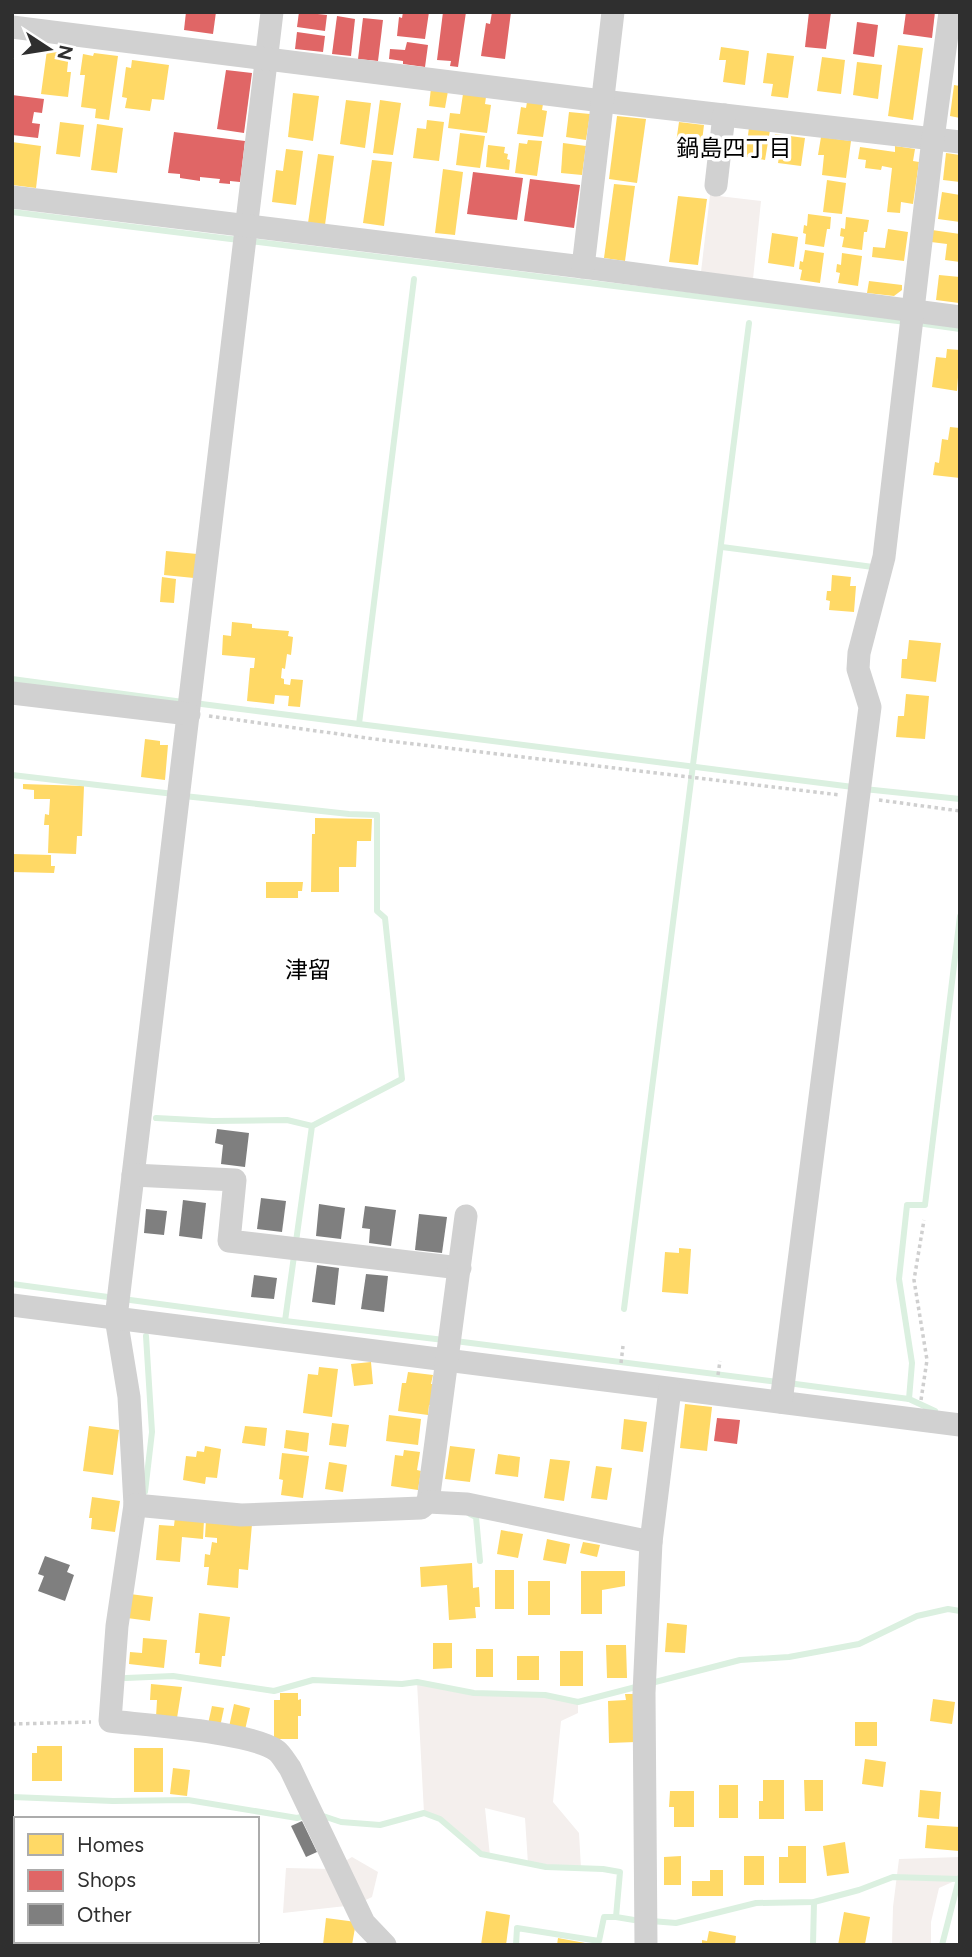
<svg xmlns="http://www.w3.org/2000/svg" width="972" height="1957" viewBox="0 0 972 1957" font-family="Figtree,'Noto Sans JP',sans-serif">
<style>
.green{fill:#f4efed}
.homes{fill:#ffd966}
.shops{fill:#e06666}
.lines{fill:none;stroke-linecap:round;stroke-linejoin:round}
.stream{stroke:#dbf0e0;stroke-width:6}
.building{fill:#7f7f7f}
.path{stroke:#cfcfcf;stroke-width:3.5;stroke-dasharray:3.5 3.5;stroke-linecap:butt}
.minor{stroke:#d1d1d1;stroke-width:23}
.labels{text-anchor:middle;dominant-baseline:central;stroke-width:7;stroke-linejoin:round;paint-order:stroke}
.neighbourhood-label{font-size:23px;fill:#000;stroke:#fff}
</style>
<rect width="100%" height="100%" fill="#fff"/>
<g class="green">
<path d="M 710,195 L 761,201 L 753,279 L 701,272 Z"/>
<path d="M 417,1682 L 474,1693 L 545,1695 L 578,1702 L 578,1713 L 561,1721 L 553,1802 L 579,1833 L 581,1868 L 546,1867 L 528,1864 L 525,1818 L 485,1808 L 490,1856 L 481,1854 L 440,1819 L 424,1813 Z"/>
<path d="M 352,1857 L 378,1872 L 372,1897 L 355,1905 L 283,1913 L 286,1868 L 332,1869 Z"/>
<path d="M 960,1857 L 959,1879 L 939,1888 L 931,1922 L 931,1945 L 892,1945 L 893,1907 L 899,1859 Z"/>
</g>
<g class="homes">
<path d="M 898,45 L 923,48 L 913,120 L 888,116 Z"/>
<path d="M 721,47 L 749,51 L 745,85 L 723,82 L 726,60 L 719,60 Z"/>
<path d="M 47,50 L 69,53 L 67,72 L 71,72 L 68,97 L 41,94 Z"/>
<path d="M 94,53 L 118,56 L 109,120 L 95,118 L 96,109 L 81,107 L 85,75 L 80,75 L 83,54 L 93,56 Z"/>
<path d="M 767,53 L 794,56 L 788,98 L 771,96 L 773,84 L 763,83 Z"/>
<path d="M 822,57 L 845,60 L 841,94 L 817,91 Z"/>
<path d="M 132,60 L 169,65 L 164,100 L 152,99 L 150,111 L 125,108 L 127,98 L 122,97 L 126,67 L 131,68 Z"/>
<path d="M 857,62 L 882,65 L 878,99 L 853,95 Z"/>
<path d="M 954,85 L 960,86 L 960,118 L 950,116 Z"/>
<path d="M 431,88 L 448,91 L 445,108 L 429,106 Z"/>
<path d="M 293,93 L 319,96 L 313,141 L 288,137 Z"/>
<path d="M 463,94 L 486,97 L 485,104 L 491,105 L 487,133 L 448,128 L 450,113 L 460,114 Z"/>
<path d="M 346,100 L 371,103 L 365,148 L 340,144 Z"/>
<path d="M 380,100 L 401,103 L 393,155 L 373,153 Z"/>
<path d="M 527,102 L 543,104 L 542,110 L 547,111 L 543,137 L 517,134 L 521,107 L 526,108 Z"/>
<path d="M 569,112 L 590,114 L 586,140 L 566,137 Z"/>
<path d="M 617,116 L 646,119 L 637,183 L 609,179 Z"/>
<path d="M 427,120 L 444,122 L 439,161 L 413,158 L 417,128 L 426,129 Z"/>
<path d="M 60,122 L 84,125 L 80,157 L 56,154 Z"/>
<path d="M 679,122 L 704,125 L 702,141 L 707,142 L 705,154 L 675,150 Z"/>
<path d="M 97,124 L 123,128 L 117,173 L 91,170 Z"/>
<path d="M 749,127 L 770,130 L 765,160 L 741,156 L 742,143 L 747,144 Z"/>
<path d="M 460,133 L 485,136 L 480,168 L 456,165 Z"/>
<path d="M 775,134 L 805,138 L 801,166 L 778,163 L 781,144 L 773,143 Z"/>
<path d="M 821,137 L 851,141 L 846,178 L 822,175 L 824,155 L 818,155 Z"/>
<path d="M 528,140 L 542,141 L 537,176 L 515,173 L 519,143 L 527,144 Z"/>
<path d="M 12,142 L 41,146 L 36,188 L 12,185 Z"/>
<path d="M 563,143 L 586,146 L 582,175 L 561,173 Z"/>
<path d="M 488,145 L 505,147 L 504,153 L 508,154 L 507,159 L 510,160 L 509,170 L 486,167 Z"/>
<path d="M 895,146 L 915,149 L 913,161 L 919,162 L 913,204 L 901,202 L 900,213 L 887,212 L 892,168 L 882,166 L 881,170 L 865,168 L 866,160 L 858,159 L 860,147 L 895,152 Z"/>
<path d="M 286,149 L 303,151 L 296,205 L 272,202 L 276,170 L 283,171 Z"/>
<path d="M 946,153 L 960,155 L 960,182 L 943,180 Z"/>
<path d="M 318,154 L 334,156 L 325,225 L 308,223 Z"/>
<path d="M 372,160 L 392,162 L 384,226 L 363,223 Z"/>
<path d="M 443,169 L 463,172 L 455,235 L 435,233 Z"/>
<path d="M 827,180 L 846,183 L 842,214 L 823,212 Z"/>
<path d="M 614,184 L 635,186 L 625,261 L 604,258 Z"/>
<path d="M 942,192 L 960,195 L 960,222 L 938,219 Z"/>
<path d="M 678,196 L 707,199 L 698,265 L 669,262 Z"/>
<path d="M 808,214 L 831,217 L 830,229 L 827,229 L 824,247 L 805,244 L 806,234 L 803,233 L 804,225 L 807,226 Z"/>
<path d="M 846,217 L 869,220 L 867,232 L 864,232 L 862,250 L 842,247 L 844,237 L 840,236 L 841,228 L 845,229 Z"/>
<path d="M 888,229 L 908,232 L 904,261 L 872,257 L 873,247 L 885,248 Z"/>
<path d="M 932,230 L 960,234 L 960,262 L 945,260 L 947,244 L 931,242 Z"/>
<path d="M 772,233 L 798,237 L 794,267 L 768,263 Z"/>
<path d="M 805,250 L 824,253 L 820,283 L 800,280 L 802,270 L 799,269 L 800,261 L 803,262 Z"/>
<path d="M 842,253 L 862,256 L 858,286 L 838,283 L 840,273 L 836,272 L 837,264 L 841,265 Z"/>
<path d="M 939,275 L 960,277 L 959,303 L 936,300 Z"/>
<path d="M 869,281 L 902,285 L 902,290 L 894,296 L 867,293 Z"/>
<path d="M 947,349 L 960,350 L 957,391 L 932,387 L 936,357 L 946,358 Z"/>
<path d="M 950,427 L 960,428 L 960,478 L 933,475 L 935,462 L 939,463 L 942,439 L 948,440 Z"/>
<path d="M 166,551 L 197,554 L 194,578 L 164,575 Z"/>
<path d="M 832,575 L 851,577 L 850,586 L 856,586 L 854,612 L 829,610 L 830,601 L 826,600 L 827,591 L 831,591 Z"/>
<path d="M 162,577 L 176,579 L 174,603 L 160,602 Z"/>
<path d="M 232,622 L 252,624 L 252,628 L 289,631 L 288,636 L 293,637 L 291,655 L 287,654 L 285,669 L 282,668 L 281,678 L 284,679 L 284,684 L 290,685 L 291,679 L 303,680 L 300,707 L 288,706 L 289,696 L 275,695 L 274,704 L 247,701 L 250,668 L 254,668 L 255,658 L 222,655 L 223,635 L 231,636 Z"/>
<path d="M 909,640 L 941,643 L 936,682 L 901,678 L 902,659 L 907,659 Z"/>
<path d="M 906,694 L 929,696 L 925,739 L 896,737 L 898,716 L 904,716 Z"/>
<path d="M 145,739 L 160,741 L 160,745 L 168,745 L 165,780 L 141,777 Z"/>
<path d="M 23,784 L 84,786 L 82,836 L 77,836 L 76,854 L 48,853 L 49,825 L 44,825 L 45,814 L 49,815 L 50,799 L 34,799 L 34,790 L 23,789 Z"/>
<path d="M 315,818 L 372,819 L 371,841 L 357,841 L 356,867 L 339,867 L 339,892 L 311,892 L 312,834 L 315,834 Z"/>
<path d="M 12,854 L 51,855 L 51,866 L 55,866 L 54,873 L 12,872 Z"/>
<path d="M 266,882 L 303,882 L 302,891 L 298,891 L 298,898 L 266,898 Z"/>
<path d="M 679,1248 L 691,1249 L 688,1294 L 662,1292 L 665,1252 L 679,1253 Z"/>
<path d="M 371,1362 L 373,1384 L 354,1386 L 351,1364 Z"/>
<path d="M 319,1367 L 338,1369 L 332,1417 L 303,1413 L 308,1374 L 318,1375 Z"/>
<path d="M 408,1372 L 433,1375 L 431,1384 L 436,1384 L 433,1405 L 429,1405 L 428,1415 L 398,1411 L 402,1383 L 406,1383 Z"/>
<path d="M 685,1404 L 712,1407 L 707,1451 L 680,1448 Z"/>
<path d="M 389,1415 L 421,1419 L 418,1445 L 386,1441 Z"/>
<path d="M 624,1419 L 647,1422 L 643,1452 L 621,1449 Z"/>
<path d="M 332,1423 L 349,1425 L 346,1447 L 329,1445 Z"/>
<path d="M 89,1426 L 119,1430 L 113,1475 L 83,1471 Z"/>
<path d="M 245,1426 L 267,1428 L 265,1446 L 242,1443 Z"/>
<path d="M 286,1430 L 309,1433 L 307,1452 L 284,1448 Z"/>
<path d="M 205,1446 L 221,1449 L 217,1478 L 206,1477 L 205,1484 L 183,1480 L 186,1456 L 196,1457 L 197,1451 L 204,1452 Z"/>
<path d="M 450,1446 L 475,1449 L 470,1482 L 445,1479 Z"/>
<path d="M 404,1450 L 420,1452 L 417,1470 L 421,1471 L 418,1490 L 391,1486 L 395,1455 L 403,1456 Z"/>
<path d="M 282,1453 L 309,1456 L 303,1498 L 281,1495 L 283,1480 L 279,1479 Z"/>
<path d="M 498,1454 L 520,1457 L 518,1477 L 495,1474 Z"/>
<path d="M 550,1459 L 570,1461 L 564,1501 L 544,1498 Z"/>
<path d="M 329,1462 L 347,1465 L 343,1492 L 325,1489 Z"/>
<path d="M 596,1466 L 612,1468 L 607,1500 L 591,1498 Z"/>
<path d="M 92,1497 L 120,1501 L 115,1532 L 91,1529 L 92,1518 L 89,1518 Z"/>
<path d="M 175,1517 L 204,1520 L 203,1539 L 182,1537 L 180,1562 L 156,1560 L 159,1525 L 174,1526 Z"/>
<path d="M 206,1520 L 252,1524 L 248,1570 L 239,1569 L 238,1588 L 207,1585 L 209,1567 L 204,1567 L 205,1554 L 210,1555 L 212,1542 L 217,1543 L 217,1538 L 205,1537 Z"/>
<path d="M 501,1530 L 523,1534 L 518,1558 L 497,1554 Z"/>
<path d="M 547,1539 L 570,1544 L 566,1564 L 543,1560 Z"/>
<path d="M 583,1542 L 600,1545 L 597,1557 L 580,1553 Z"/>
<path d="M 472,1563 L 473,1588 L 479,1587 L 480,1607 L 475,1607 L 476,1618 L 449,1620 L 447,1585 L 421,1587 L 420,1567 Z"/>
<rect x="495" y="1570" width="19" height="39"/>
<path d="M 581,1571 L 625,1571 L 625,1586 L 602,1590 L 602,1614 L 581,1614 Z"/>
<rect x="528" y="1581" width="22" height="34"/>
<path d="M 130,1594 L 153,1597 L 150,1621 L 127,1618 Z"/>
<path d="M 199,1613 L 230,1617 L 225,1656 L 222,1656 L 221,1667 L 199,1664 L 200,1653 L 195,1653 Z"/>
<path d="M 667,1623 L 687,1625 L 685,1653 L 665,1652 Z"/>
<path d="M 143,1638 L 167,1640 L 164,1668 L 129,1664 L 130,1652 L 142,1653 Z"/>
<path d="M 433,1643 L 452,1643 L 452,1668 L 433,1669 Z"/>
<path d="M 606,1645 L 626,1645 L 627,1678 L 607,1678 Z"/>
<rect x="476" y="1649" width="17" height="28"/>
<rect x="560" y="1651" width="23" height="35"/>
<rect x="517" y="1656" width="22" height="24"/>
<path d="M 151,1684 L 182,1687 L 177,1718 L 156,1717 L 157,1700 L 150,1700 Z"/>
<path d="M 280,1693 L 298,1693 L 298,1700 L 301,1699 L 301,1716 L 298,1716 L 298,1739 L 274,1739 L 274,1700 L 280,1700 Z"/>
<path d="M 625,1694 L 635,1694 L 636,1742 L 609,1743 L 608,1701 L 626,1700 Z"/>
<path d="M 933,1699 L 955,1702 L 952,1724 L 930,1721 Z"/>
<path d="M 234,1704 L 250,1708 L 245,1730 L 229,1727 Z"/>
<path d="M 212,1706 L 224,1708 L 220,1727 L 208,1724 Z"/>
<rect x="855" y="1722" width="22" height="24"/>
<path d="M 37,1746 L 62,1746 L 62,1781 L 32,1781 L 32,1753 L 37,1753 Z"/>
<rect x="134" y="1748" width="29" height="44"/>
<path d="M 865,1759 L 886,1762 L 883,1787 L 862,1784 Z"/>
<path d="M 173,1768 L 190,1770 L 187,1796 L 170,1794 Z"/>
<path d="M 763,1780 L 784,1780 L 784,1819 L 759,1819 L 759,1801 L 763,1801 Z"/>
<path d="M 804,1780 L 823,1780 L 823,1811 L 805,1811 Z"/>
<rect x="719" y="1785" width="19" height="33"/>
<path d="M 920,1790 L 941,1792 L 939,1819 L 918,1817 Z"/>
<path d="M 670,1791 L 694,1791 L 694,1827 L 674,1827 L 674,1807 L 669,1807 Z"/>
<path d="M 927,1825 L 960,1827 L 959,1851 L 925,1848 Z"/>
<path d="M 845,1842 L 849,1873 L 827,1876 L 823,1846 Z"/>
<path d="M 788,1846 L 806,1846 L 806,1883 L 779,1883 L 779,1857 L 788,1857 Z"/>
<path d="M 681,1856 L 681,1885 L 664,1885 L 664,1857 Z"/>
<rect x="744" y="1856" width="20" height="29"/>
<path d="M 710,1870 L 723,1870 L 723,1896 L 692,1896 L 692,1881 L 710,1881 Z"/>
<path d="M 486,1911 L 510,1915 L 506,1945 L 481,1945 Z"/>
<path d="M 844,1912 L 870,1917 L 865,1944 L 838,1945 Z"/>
<path d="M 326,1918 L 356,1922 L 352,1945 L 323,1945 Z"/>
<path d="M 709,1931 L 736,1936 L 735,1945 L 702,1945 L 702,1940 L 707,1941 Z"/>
<path d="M 558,1938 L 585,1943 L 585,1945 L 557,1945 Z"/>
</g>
<g class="shops">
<path d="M 186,12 L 216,12 L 213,34 L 184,30 Z"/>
<path d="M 299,12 L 327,15 L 325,31 L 297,27 Z"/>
<path d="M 403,12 L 429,12 L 425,39 L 397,36 L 399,17 L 402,18 Z"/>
<path d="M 443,12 L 466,12 L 458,67 L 450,66 L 451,61 L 437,60 Z"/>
<path d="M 492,12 L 511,12 L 505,59 L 481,56 L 486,23 L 490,24 Z"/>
<path d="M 809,12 L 831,12 L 826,49 L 805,47 Z"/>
<path d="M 906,12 L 935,12 L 932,38 L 903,34 Z"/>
<path d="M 337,16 L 355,19 L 351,56 L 332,54 Z"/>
<path d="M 363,18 L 383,20 L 378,61 L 358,59 Z"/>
<path d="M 857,22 L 878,25 L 874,57 L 853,54 Z"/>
<path d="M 297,32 L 325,36 L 323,52 L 295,49 Z"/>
<path d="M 407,42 L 428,45 L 425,67 L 403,64 L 403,61 L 389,59 L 390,49 L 405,50 Z"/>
<path d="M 226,70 L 252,73 L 244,133 L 217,129 Z"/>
<path d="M 12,95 L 44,99 L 42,113 L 34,112 L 32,123 L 40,124 L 38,138 L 12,135 Z"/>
<path d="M 174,132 L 245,141 L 240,182 L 230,181 L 230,184 L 219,183 L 220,179 L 200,177 L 200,181 L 180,178 L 180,174 L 168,173 Z"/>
<path d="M 473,172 L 523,178 L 517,220 L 467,214 Z"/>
<path d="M 530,179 L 580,185 L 574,228 L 524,221 Z"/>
<path d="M 717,1418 L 740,1420 L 737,1444 L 714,1441 Z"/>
</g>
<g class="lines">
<g class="stream">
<path d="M 12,212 L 239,240"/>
<path d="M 250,241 L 906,322"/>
<path d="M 917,323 L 960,329"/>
<path d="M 722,547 L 873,567"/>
<path d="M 12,679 L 183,702"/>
<path d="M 194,703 L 853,787"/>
<path d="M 359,724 L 414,279"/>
<path d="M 12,775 L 174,794"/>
<path d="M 864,789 L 960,799"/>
<path d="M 184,796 L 349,814 L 377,815 L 377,911 L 385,918 L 402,1079 L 312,1126 L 285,1321"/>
<path d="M 156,1118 L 213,1121 L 287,1120 L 312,1126"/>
<path d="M 12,1284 L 285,1321 L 444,1340"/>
<path d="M 624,1309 L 749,323"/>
<path d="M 455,1341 L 778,1382"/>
<path d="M 788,1383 L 909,1399 L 935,1411"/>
<path d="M 909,1399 L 912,1363 L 899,1279 L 907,1205 L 925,1205 L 960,916"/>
<path d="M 145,1492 L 152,1432 L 146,1336"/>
<path d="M 470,1514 L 476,1517 L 480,1561"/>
<path d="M 126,1678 L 173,1676 L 274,1691 L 313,1680 L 402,1684 L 417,1682 L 474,1693 L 545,1695 L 578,1702 L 740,1660 L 789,1657 L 859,1644 L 917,1616 L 948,1609 L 960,1611"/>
<path d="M 12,1797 L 113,1801 L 188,1800 L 297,1818 L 309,1815"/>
<path d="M 320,1815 L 341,1822 L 380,1825 L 424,1813 L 440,1819 L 481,1854 L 546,1867 L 603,1869 L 620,1872 L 616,1917 L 640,1921"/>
<path d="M 651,1921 L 676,1923 L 756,1903 L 814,1902 L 859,1890 L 893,1877 L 959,1879 L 960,1877"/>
<path d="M 516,1945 L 517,1928 L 599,1941 L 604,1917 L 616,1917"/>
<path d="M 813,1945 L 814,1902"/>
<path d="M 942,1945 L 959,1879"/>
</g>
</g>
<g class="building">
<path d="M 217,1129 L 249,1133 L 245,1167 L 221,1164 L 223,1145 L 215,1143 Z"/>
<path d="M 261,1198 L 286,1201 L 282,1232 L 257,1229 Z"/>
<path d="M 183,1200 L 206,1203 L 202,1239 L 179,1236 Z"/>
<path d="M 319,1204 L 345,1208 L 341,1239 L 316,1236 Z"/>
<path d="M 365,1206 L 396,1210 L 391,1246 L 369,1243 L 370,1229 L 362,1228 Z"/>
<path d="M 146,1209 L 167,1211 L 164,1235 L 144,1233 Z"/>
<path d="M 419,1214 L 447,1217 L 442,1253 L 415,1250 Z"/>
<path d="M 317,1265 L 339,1268 L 335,1305 L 312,1302 Z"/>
<path d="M 366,1274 L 388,1276 L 384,1312 L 361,1309 Z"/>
<path d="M 254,1275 L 277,1278 L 274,1299 L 251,1297 Z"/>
<path d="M 45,1556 L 70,1565 L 67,1572 L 74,1575 L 65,1601 L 38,1591 L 44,1576 L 38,1574 Z"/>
<path d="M 302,1821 L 317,1852 L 306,1857 L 291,1826 Z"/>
</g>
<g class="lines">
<g class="path">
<path d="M 209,716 L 389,741 L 840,795"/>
<path d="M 879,800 L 960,811"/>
<path d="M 621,1363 L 623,1346"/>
<path d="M 718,1375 L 720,1361"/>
<path d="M 921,1400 L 927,1360 L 914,1280 L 924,1220"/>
<path d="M 12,1724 L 91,1722"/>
</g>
<g class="minor">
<path d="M 272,12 L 116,1318 L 129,1397 L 135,1505 L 117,1626 L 110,1721 C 144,1725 253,1732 277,1751 C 282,1755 286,1763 290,1768 L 364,1923 L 385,1945"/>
<path d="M 12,27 L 602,101 L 960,142"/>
<path d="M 716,185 L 724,115"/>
<path d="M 12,197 L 583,267 L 960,317"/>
<path d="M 583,267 L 613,12"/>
<path d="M 12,693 L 189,714"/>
<path d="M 133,1175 L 235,1180 L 229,1241 L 460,1268"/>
<path d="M 12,1305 L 960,1425"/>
<path d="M 781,1402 L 870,707 L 858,669 L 859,653 L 884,557 L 933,139 L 950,12"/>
<path d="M 428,1502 L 466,1216"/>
<path d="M 135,1505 L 241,1515 L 421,1508 L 428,1502 L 467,1504 L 651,1542"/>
<path d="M 646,1945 L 644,1693 L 651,1542 L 670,1389"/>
</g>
</g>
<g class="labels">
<g class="neighbourhood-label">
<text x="734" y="148">鍋島四丁目</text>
<text x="308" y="970">津留</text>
</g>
</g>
<rect width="972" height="1957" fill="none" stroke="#2f2f2f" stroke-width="28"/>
<rect x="14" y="1817" width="245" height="126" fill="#ffffff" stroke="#acacac" stroke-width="2"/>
<rect x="28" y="1834" width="35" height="21" fill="#ffd966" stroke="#acacac" stroke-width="2"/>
<text x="77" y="1852" font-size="21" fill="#2f2f2f">Homes</text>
<rect x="28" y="1870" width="35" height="21" fill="#e06666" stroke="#acacac" stroke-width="2"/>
<text x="77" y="1887" font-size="21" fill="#2f2f2f">Shops</text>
<rect x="28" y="1904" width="35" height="21" fill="#7f7f7f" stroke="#acacac" stroke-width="2"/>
<text x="77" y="1922" font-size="21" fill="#2f2f2f">Other</text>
<g transform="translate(49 49) rotate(102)" stroke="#ffffff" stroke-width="5" paint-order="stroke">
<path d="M0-5L12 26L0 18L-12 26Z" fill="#2f2f2f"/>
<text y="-10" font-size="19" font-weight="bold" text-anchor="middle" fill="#2f2f2f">N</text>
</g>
</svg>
